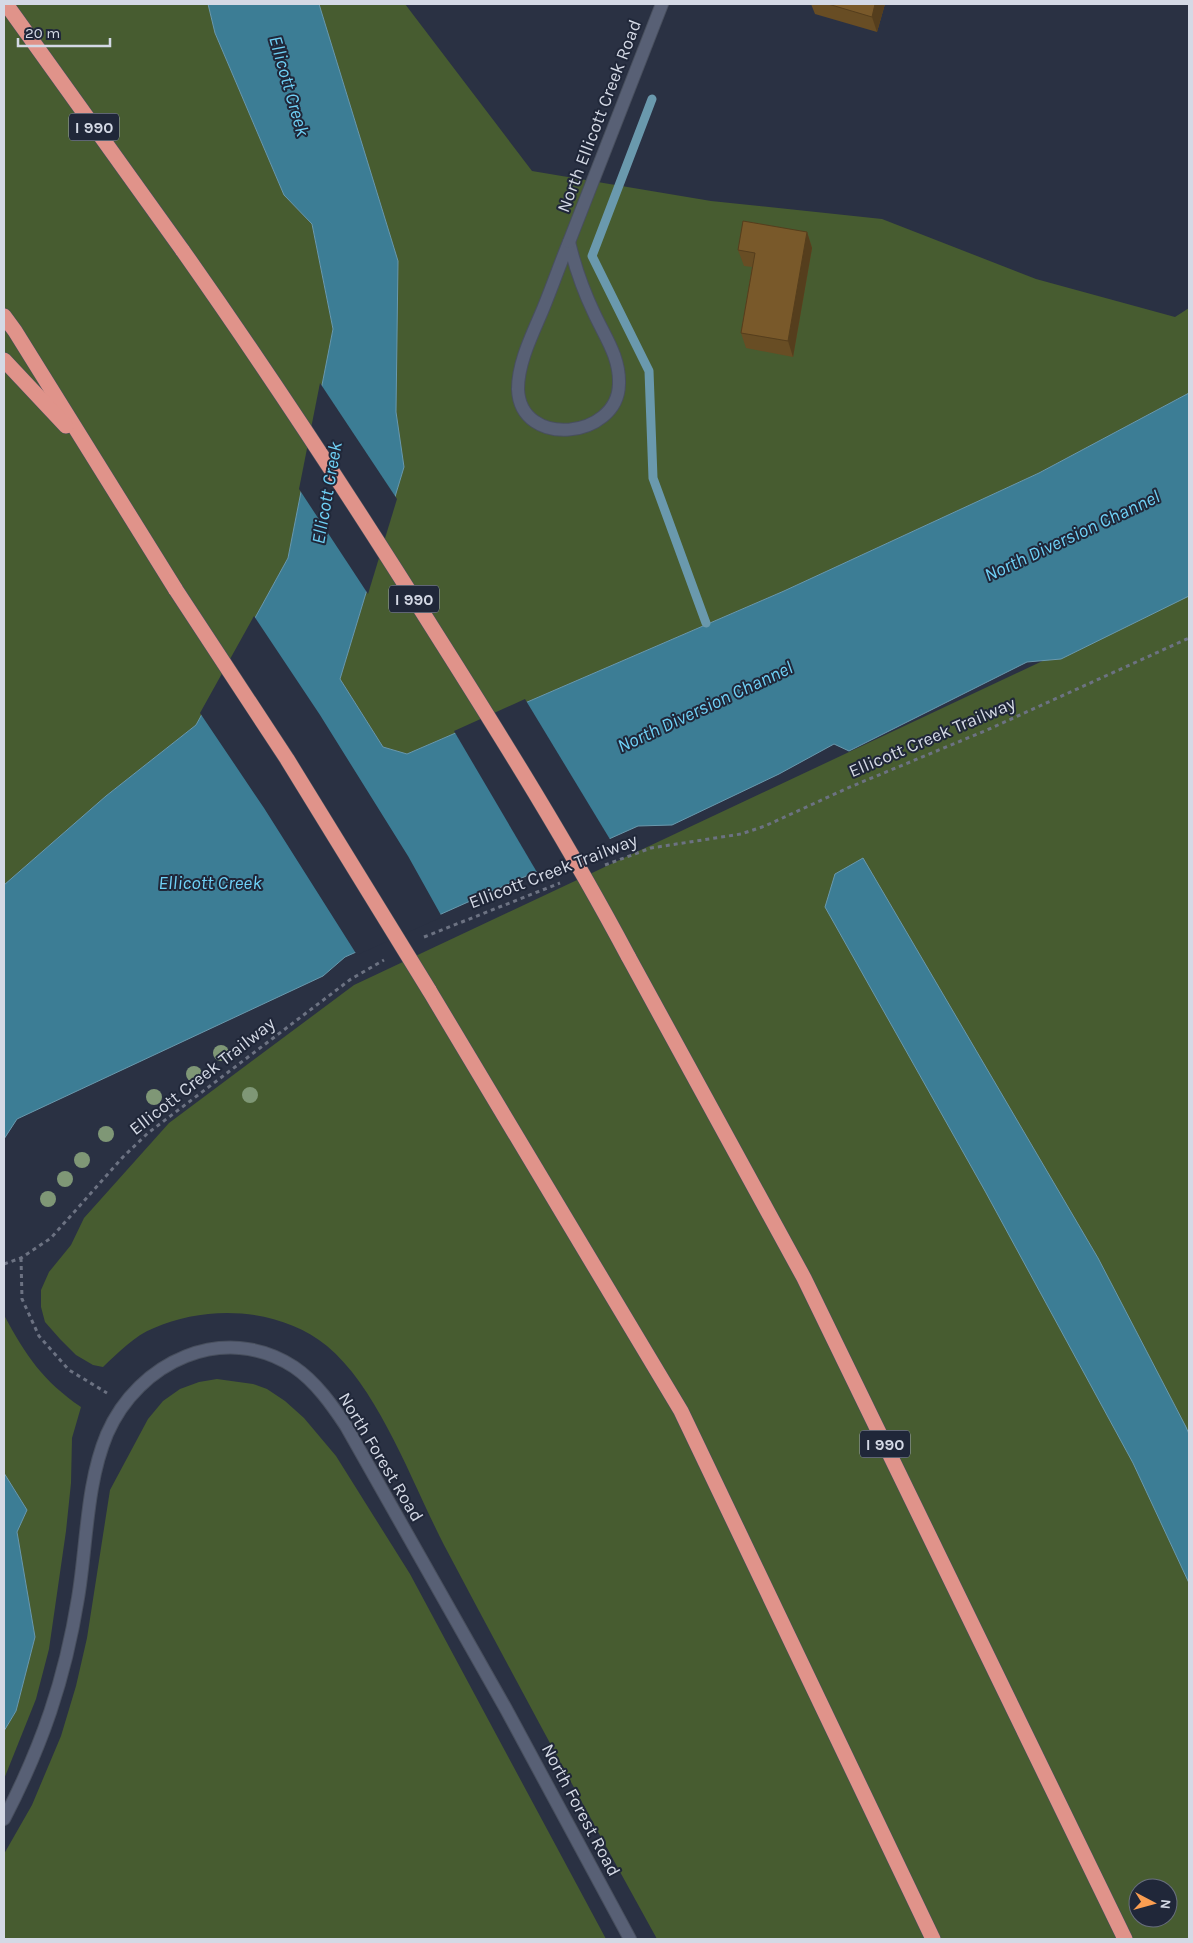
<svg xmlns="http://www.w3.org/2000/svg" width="1193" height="1943" viewBox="0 0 1193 1943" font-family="Karla,sans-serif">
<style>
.green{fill:#475c30;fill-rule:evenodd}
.water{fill:#3c7d95;stroke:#6a99ad}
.pier{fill:#2a3143}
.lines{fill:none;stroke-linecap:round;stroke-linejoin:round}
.stream{stroke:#6a99ad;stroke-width:9}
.minor-casing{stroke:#484f5e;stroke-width:14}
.highway-casing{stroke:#484f5e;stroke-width:16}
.path{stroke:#6c7282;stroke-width:3;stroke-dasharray:4 4;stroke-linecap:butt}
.minor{stroke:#586075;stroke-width:12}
.highway{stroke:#e0938a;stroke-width:15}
.highway-bridge-casing{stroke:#484f5e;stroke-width:16;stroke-linecap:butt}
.highway-bridge{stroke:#e0938a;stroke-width:15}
.tree{fill:#7f9776}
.wall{fill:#684d24}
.shaded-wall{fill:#553e1d}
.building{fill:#79592a;stroke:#553e1d}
.labels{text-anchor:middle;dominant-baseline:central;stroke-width:4;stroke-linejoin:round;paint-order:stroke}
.shield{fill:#202739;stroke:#9ea4b1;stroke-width:1}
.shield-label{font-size:16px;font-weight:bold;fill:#d4d9e5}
.street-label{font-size:18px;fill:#d4d9e5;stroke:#202739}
.water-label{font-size:19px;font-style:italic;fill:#6fd1f6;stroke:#202739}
</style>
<rect width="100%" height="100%" fill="#2a3143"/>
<g class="green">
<path d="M 4,4 L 208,4 L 215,33 L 284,195 L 312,224 L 333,329 L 288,558 L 196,725 L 106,796 L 4,885 Z"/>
<path d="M 319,4 L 405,4 L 532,171 L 711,201 L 882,219 L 1036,279 L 1175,317 L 1189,308 L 1189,393 L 1039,473 L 784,591 L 407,754 L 383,747 L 340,679 L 404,467 L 396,412 L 398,261 Z"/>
<path d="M 1189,592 L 1189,1939 L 657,1939 C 585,1809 514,1677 444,1545 C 413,1485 379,1389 327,1346 C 280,1308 209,1304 154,1328 C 134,1336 119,1352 103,1367 L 93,1365 L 76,1355 L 60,1339 L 45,1322 L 41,1307 L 41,1290 L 49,1272 L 71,1245 L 84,1218 L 169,1123 L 354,985 ZM 1138,1888 L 1168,1888 L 1168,1918 L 1138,1918 Z"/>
<path d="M 4,1315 C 26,1356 43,1381 81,1407 L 72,1438 L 71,1483 L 66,1531 L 49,1649 L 36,1699 L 4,1779 L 4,1731 L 16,1711 L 35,1637 L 17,1532 L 27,1510 L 4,1473 Z"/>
<path d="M 217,1379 L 253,1384 L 267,1389 L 285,1401 L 304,1418 L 336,1456 L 410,1574 L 606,1939 L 4,1939 L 4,1854 L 32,1805 L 61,1736 L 76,1686 L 87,1638 L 110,1490 L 148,1419 L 163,1401 L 180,1389 L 199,1382 Z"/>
</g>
<g class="water">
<path d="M 208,4 L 319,4 L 398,261 L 396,412 L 404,467 L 340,679 L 383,747 L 407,754 L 784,591 L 1039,473 L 1189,393 L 1189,596 L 1061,659 L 1027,662 L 849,751 L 834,744 L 779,774 L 672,825 L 638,826 L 345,957 L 323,976 L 17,1119 L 4,1139 L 4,885 L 106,796 L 196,725 L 288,558 L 333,329 L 312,224 L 284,195 L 215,33 Z"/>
<path d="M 863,858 L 1098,1258 L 1186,1427 L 1189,1434 L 1189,1583 L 1133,1463 L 985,1191 L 825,907 L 835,874 Z"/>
<path d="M 4,1473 L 27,1510 L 17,1532 L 35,1637 L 16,1711 L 4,1731 Z"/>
</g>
<g class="pier">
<path d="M 320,383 L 397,499 L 368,594 L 299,489 Z"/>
<path d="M 254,616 L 320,715 L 408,856 L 442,917 L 357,955 L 264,808 L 200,713 Z"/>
<path d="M 525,699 L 611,841 L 538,874 L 454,731 Z"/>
</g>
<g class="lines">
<path class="stream" d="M 652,99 L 592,256 L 649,371 L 653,478 L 706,623"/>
<g class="minor-casing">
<g id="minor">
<path d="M 569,242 C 575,267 583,290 594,313 C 605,337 620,357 619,384 C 618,439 520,449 518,389 C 518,362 533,333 543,309 C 552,287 560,264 569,242 Z"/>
<path d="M 569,242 L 662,4"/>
<path d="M 4,1819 C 42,1746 65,1679 78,1598 C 87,1545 86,1484 107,1434 C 138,1362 224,1321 294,1367 C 316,1382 332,1405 346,1426 L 506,1709 L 630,1939"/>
</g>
</g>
<g class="highway-casing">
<g id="highway">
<path d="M 6,4 L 183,251"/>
<path d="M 4,316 L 15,331 L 176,590"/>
<path d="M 4,360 L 66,426"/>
<path d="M 628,956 L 804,1278 L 1125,1939"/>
<path d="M 429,990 L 681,1411 L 933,1939"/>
</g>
</g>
<g class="path">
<path d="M 605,865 L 651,848 L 741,834 L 765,826 L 850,787 L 987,730 L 1189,638"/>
<path d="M 424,937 L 560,883"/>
<path d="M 21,1258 L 22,1299 L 39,1336 L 69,1370 L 107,1393"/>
<path d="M 4,1264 L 21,1258 L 51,1238 L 123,1157 L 148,1133 L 351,979 L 384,960"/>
</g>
<use href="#minor" class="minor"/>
<use href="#highway" class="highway"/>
<g class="highway-bridge-casing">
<g id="highway-bridge">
<path d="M 183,251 C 271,376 354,503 435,632 C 502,738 569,845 628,956"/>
<path d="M 176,590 L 287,759 L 429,990"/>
</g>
</g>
<use href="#highway-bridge" class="highway-bridge"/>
</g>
<g class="tree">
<circle cx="221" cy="1053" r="8"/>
<circle cx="194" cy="1074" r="8"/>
<circle cx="250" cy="1095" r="8"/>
<circle cx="154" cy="1097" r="8"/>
<circle cx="106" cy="1134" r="8"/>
<circle cx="82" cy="1160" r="8"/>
<circle cx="65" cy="1179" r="8"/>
<circle cx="48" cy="1199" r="8"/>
</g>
<g class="wall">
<path d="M 811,4 L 885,4 L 877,32 L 815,14 Z"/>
<path d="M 807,232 L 812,248 L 793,357 L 746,348 L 741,333 L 752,267 L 744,266 L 738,250 Z"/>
</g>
<g class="shaded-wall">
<path d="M 875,4 L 885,4 L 877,32 L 872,17 Z"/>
<path d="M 807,232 L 812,248 L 793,357 L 788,341 Z"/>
</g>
<g class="building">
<path d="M 828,4 L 875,4 L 872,17 Z"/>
<path d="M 743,221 L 807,232 L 788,341 L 741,333 L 755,253 L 738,250 Z"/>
</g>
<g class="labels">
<g class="shield">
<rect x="69" y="113.5" width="50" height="27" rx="4"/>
<rect x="389" y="585.5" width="50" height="27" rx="4"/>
<rect x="860" y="1430.5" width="50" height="27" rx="4"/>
</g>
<g class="shield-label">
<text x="94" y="127">I 990</text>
<text x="414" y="599">I 990</text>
<text x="885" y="1444">I 990</text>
</g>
<g class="street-label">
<text transform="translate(599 116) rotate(-69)">North Ellicott Creek Road</text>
<text transform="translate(932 737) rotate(-23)">Ellicott Creek Trailway</text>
<text transform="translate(553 871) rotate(-21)">Ellicott Creek Trailway</text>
<text transform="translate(202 1076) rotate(-38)">Ellicott Creek Trailway</text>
<text transform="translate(381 1457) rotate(59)">North Forest Road</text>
<text transform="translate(581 1810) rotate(62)">North Forest Road</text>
</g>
<g class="water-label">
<text transform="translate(289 86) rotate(74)">Ellicott Creek</text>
<text transform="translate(327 493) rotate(-80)">Ellicott Creek</text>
<text transform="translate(1072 536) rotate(-25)">North Diversion Channel</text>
<text transform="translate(705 707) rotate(-25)">North Diversion Channel</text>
<text x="210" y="883">Ellicott Creek</text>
</g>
</g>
<rect width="1193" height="1943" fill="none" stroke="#d4d9e5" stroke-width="10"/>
<g transform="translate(1153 1903) rotate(96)"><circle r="24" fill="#202739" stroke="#686e7e"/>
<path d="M0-4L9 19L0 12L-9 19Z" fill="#fb9e51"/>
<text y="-8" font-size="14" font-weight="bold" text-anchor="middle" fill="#d4d9e5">N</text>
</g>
<path d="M18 38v8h92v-8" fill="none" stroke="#d4d9e5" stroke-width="2.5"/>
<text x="25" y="38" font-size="15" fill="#d4d9e5" stroke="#202739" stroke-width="4" paint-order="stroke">20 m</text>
</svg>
